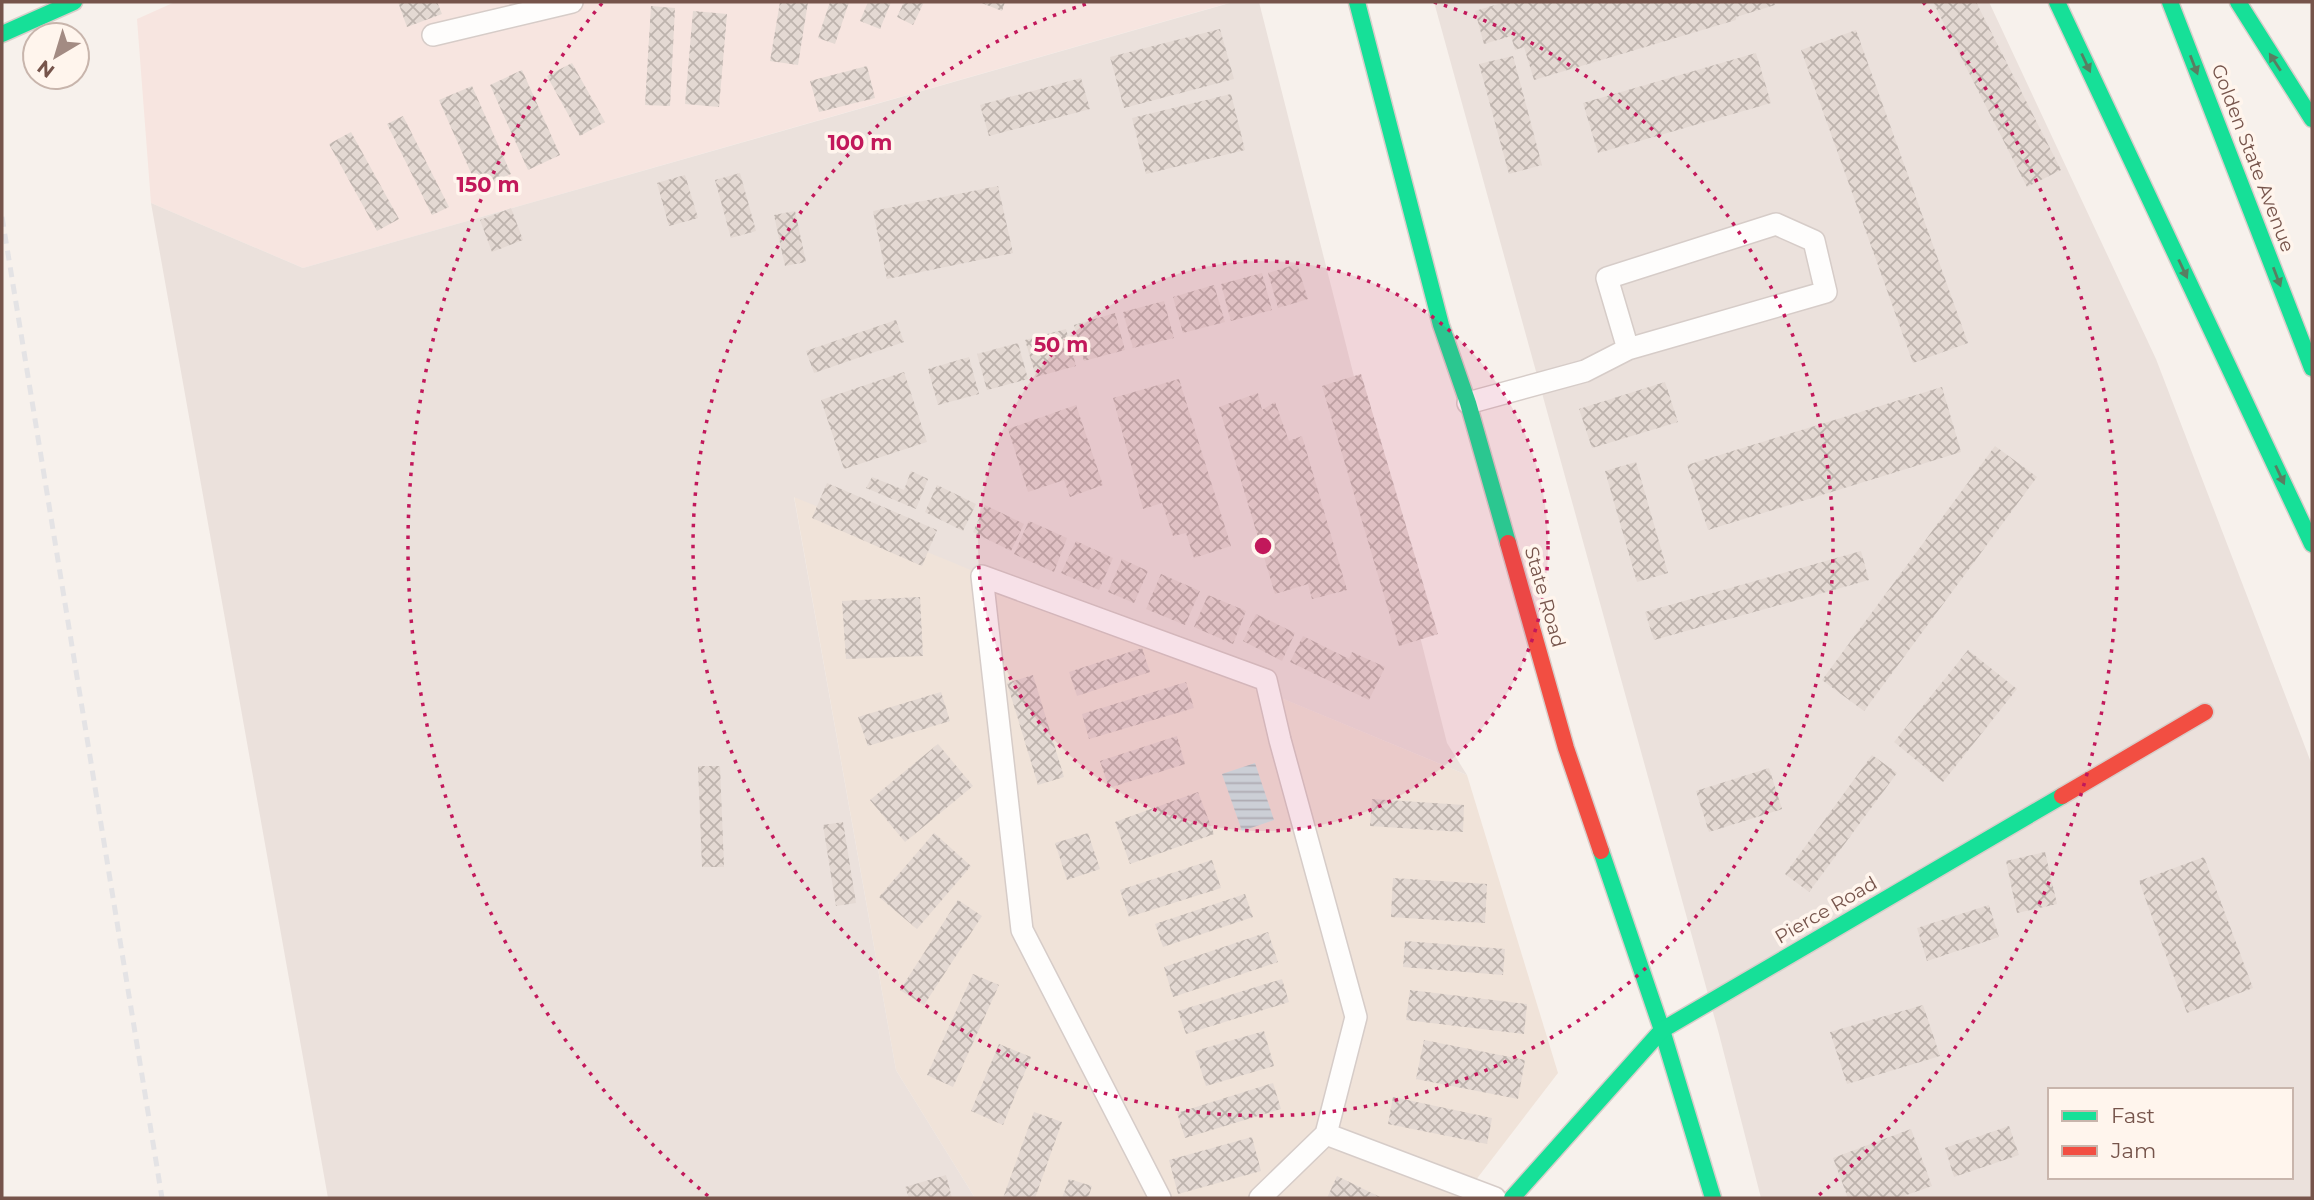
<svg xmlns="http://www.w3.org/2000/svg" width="2314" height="1200" viewBox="0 0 2314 1200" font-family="Montserrat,sans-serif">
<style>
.residential{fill:#f0e3d9}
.commercial{fill:#f7e5e0}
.industrial{fill:#ebe1dc;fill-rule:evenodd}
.water{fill:url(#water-rules)}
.building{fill:url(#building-cross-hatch)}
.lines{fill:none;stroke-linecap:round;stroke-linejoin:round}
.lane-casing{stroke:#d6ccc8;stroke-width:24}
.fast-casing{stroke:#d8ceca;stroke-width:19}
.jam-casing{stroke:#d8ceca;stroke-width:19}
.lane{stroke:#fefdfc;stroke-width:21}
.fast{stroke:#16e098;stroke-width:16}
.jam{stroke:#f24e42;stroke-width:16}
.rail{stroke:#e4e3e5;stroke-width:5;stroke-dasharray:10 7;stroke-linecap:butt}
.oneway{fill:#597e62}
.ring{fill:none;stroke:#c2185b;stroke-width:3.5;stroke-dasharray:3.5 7}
.labels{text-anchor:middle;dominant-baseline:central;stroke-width:7;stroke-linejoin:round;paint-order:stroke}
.street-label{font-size:19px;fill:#76544b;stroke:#fff5ed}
.centre{fill:#c2185b;stroke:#fff5ed;stroke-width:3.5}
.ring-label{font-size:21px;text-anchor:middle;font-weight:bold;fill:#c2185b;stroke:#fff5ed;stroke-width:7;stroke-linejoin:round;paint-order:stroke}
</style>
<defs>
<pattern id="water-rules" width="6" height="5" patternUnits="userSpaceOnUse" patternTransform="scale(1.75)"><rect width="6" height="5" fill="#cde9e8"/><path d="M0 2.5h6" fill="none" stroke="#abbfbe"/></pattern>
<pattern id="building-cross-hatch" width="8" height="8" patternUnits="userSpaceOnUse" patternTransform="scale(1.75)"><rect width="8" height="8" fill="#e4d9d3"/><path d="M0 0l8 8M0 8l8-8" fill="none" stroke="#bdb3ad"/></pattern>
</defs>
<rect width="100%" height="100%" fill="#f7f1ec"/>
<path class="residential" d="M 794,496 L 1467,775 L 1558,1073 L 1462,1198 L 975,1198 L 896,1070 Z"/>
<path class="commercial" d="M 175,2 L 1232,2 L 303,268 L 151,203 L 137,19 Z"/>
<g class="industrial">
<path d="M 1233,2 L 1259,2 L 1447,743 L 1467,775 L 794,497 L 896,1070 L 975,1198 L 328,1198 L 151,203 L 303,268 Z"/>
<path d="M 1434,2 L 1989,2 L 2156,359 L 2312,765 L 2312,1198 L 1761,1198 L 1719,1034 ZM 2050,1090 L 2291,1090 L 2291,1177 L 2050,1177 Z"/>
</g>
<path class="water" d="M 1255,763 L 1274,820 L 1242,831 L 1222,774 Z"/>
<g class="building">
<path d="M 398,2 L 437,2 L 442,14 L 407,27 Z"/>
<path d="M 780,2 L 808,2 L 798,65 L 770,61 Z"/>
<path d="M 830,2 L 849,2 L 835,44 L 818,38 Z"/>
<path d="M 868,2 L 891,2 L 880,29 L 860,21 Z"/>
<path d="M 904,2 L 924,2 L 913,25 L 897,17 Z"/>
<path d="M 979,2 L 1005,2 L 1002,11 Z"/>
<path d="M 1505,2 L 1774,2 L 1775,5 L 1736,17 L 1736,20 L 1534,80 L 1524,47 L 1515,50 L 1511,36 L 1484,44 L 1475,11 Z"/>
<path d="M 1933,2 L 1976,2 L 2061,170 L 2027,187 Z"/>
<path d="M 651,6 L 675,8 L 670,106 L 645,105 Z"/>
<path d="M 693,11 L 727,14 L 719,107 L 685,104 Z"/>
<path d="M 1220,29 L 1234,79 L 1124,108 L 1110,57 Z"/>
<path d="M 1856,30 L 1968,343 L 1913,363 L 1801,50 Z"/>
<path d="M 1756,53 L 1771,103 L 1598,153 L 1583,103 Z"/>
<path d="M 1513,56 L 1542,165 L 1509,174 L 1479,64 Z"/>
<path d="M 572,63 L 605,122 L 580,136 L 547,76 Z"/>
<path d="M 867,66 L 875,98 L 819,112 L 810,81 Z"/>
<path d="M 522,70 L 560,155 L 528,170 L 490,85 Z"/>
<path d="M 1081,78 L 1090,109 L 989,136 L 980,105 Z"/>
<path d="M 472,86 L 511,174 L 478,189 L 439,100 Z"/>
<path d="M 1231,94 L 1245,150 L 1146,174 L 1132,118 Z"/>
<path d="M 403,116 L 449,207 L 432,215 L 387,124 Z"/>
<path d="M 351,132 L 399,219 L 377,231 L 329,144 Z"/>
<path d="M 740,173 L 756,231 L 731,238 L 715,180 Z"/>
<path d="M 685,175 L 698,218 L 669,226 L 657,183 Z"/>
<path d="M 998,186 L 1013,253 L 887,279 L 873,211 Z"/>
<path d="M 511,208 L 523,240 L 492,252 L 480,220 Z"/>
<path d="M 795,211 L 806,262 L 785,266 L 774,215 Z"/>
<path d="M 1297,264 L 1308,299 L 1278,308 L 1268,273 Z"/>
<path d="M 1262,273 L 1272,310 L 1231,321 L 1221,284 Z"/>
<path d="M 1214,285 L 1225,322 L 1183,333 L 1173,297 Z"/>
<path d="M 1164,301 L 1174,338 L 1133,348 L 1123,312 Z"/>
<path d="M 1115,313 L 1125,350 L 1084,361 L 1074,325 Z"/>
<path d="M 896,320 L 904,342 L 814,373 L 806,351 Z"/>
<path d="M 1066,329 L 1076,366 L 1036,377 L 1025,340 Z"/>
<path d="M 1018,343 L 1028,379 L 987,390 L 977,354 Z"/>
<path d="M 969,357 L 979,394 L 938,405 L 928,369 Z"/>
<path d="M 904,372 L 927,442 L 844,469 L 821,400 Z"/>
<path d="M 1361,374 L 1438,634 L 1399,646 L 1322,386 Z"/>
<path d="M 1179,379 L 1231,546 L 1194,558 L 1186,533 L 1173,536 L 1162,503 L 1143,509 L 1113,398 Z"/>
<path d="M 1665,382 L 1678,422 L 1592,448 L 1579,409 Z"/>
<path d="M 1942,387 L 1961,452 L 1708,530 L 1687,465 Z"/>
<path d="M 1258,393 L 1262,410 L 1275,402 L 1289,441 L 1302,436 L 1347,590 L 1312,599 L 1308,584 L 1275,594 L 1219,407 Z"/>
<path d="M 1076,405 L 1103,485 L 1070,497 L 1064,480 L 1028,492 L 1008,429 Z"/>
<path d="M 1995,446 L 2037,477 L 1864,711 L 1822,680 Z"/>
<path d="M 1636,462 L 1668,573 L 1637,582 L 1605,471 Z"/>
<path d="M 911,471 L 928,479 L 916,509 L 866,488 L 872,477 L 904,490 Z"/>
<path d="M 827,483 L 937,530 L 922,566 L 812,518 Z"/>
<path d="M 937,485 L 976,504 L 963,531 L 925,512 Z"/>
<path d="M 985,505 L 1024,524 L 1011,551 L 973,532 Z"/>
<path d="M 1029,521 L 1067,538 L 1054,572 L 1014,554 Z"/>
<path d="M 1076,541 L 1113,558 L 1099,590 L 1061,573 Z"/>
<path d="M 1861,551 L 1869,580 L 1654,640 L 1645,612 Z"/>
<path d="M 1122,559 L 1148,571 L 1134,603 L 1108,592 Z"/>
<path d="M 1161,574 L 1200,591 L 1185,625 L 1146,609 Z"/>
<path d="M 1208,595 L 1246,611 L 1233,644 L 1194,627 Z"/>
<path d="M 920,597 L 923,656 L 846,659 L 842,601 Z"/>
<path d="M 1256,614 L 1295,633 L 1282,661 L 1243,641 Z"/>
<path d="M 1303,636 L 1349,659 L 1352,652 L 1385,667 L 1369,700 L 1290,662 Z"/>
<path d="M 1142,648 L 1150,672 L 1077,696 L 1069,672 Z"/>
<path d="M 1968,650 L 2017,689 L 1943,782 L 1894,742 Z"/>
<path d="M 1033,675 L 1064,777 L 1038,785 L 1007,683 Z"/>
<path d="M 1186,682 L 1194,708 L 1089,739 L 1082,714 Z"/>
<path d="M 941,692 L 950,721 L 868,746 L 858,717 Z"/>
<path d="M 1177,736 L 1185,764 L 1109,788 L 1100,761 Z"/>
<path d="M 938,744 L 973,786 L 905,842 L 870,800 Z"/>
<path d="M 1872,755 L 1897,773 L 1809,892 L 1785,874 Z"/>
<path d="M 698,766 L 720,766 L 724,867 L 702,867 Z"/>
<path d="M 1769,768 L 1782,809 L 1709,832 L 1696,791 Z"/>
<path d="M 1198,792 L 1214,834 L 1130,864 L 1115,822 Z"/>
<path d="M 1372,799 L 1464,805 L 1463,832 L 1370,826 Z"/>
<path d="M 843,822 L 856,903 L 836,906 L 823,825 Z"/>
<path d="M 934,833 L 971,866 L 917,929 L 879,897 Z"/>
<path d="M 1088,833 L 1100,869 L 1067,880 L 1055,843 Z"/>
<path d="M 2045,852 L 2057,904 L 2017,913 L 2006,861 Z"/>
<path d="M 2204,857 L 2253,988 L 2187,1013 L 2139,881 Z"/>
<path d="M 1212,860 L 1221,888 L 1129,917 L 1120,890 Z"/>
<path d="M 1393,878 L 1487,884 L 1485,923 L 1391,917 Z"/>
<path d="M 1245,894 L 1253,917 L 1163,947 L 1155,924 Z"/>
<path d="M 958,900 L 982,916 L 924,1005 L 900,990 Z"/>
<path d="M 1989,905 L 1999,937 L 1927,961 L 1917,928 Z"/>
<path d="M 1268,932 L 1278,962 L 1173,997 L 1164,967 Z"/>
<path d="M 1405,941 L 1505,949 L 1503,975 L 1403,967 Z"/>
<path d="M 973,974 L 999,985 L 953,1087 L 927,1075 Z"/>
<path d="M 1282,979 L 1289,1002 L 1186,1034 L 1178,1011 Z"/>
<path d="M 1410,990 L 1527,1004 L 1524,1034 L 1406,1020 Z"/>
<path d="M 1923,1005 L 1940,1056 L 1847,1084 L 1830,1032 Z"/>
<path d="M 1264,1031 L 1274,1066 L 1206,1086 L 1195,1051 Z"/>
<path d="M 1424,1040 L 1525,1060 L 1518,1099 L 1416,1079 Z"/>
<path d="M 999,1044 L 1031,1057 L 1003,1125 L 971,1111 Z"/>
<path d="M 1273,1083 L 1281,1109 L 1185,1138 L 1177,1113 Z"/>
<path d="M 1393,1097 L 1492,1118 L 1487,1144 L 1388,1124 Z"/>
<path d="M 1034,1112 L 1062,1122 L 1035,1198 L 1003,1198 Z"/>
<path d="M 2009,1126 L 2019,1155 L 1954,1177 L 1945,1148 Z"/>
<path d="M 1911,1129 L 1932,1186 L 1898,1198 L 1848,1198 L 1833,1158 Z"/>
<path d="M 1252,1137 L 1261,1171 L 1178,1194 L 1169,1160 Z"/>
<path d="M 946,1175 L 952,1198 L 909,1198 L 905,1187 Z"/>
<path d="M 1337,1176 L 1382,1198 L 1327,1198 Z"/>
<path d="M 1069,1179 L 1092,1186 L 1088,1198 L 1062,1198 Z"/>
</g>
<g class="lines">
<g class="lane-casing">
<g id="lane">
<path d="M 433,35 L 572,2"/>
<path d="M 1468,403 L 1585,371 L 1628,349 L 1826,292 L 1814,241 L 1776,224 L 1607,278 L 1628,349"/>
<path d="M 1326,1134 L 1495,1198"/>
<path d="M 1160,1198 L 1022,930 L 982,576 L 1266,680 L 1280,740 L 1356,1017 L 1326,1134 L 1260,1198"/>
</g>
</g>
<g class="fast-casing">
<g id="fast">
<path d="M 1357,2 L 1441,325 L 1468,403 L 1508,543"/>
<path d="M 2057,2 L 2312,544"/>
<path d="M 2170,2 L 2312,368"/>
<path d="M 2238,2 L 2312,119"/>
<path d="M 2,34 L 74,2"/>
<path d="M 1601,851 L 1662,1030 L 1713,1198"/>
<path d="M 1512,1198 L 1662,1030 L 2062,796"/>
</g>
</g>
<g class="jam-casing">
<g id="jam">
<path d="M 1508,543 L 1566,748 L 1601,851"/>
<path d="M 2062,796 L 2205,712"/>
</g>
</g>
<use href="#lane" class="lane"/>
<use href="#fast" class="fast"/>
<use href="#jam" class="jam"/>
<path class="rail" d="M 2,217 L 162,1198"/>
</g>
<defs><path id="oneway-solid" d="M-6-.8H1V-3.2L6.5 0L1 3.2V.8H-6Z" transform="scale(1.75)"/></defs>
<g class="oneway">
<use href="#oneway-solid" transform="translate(2275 62) rotate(-123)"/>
<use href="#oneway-solid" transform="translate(2086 63) rotate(65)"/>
<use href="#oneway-solid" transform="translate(2194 65) rotate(69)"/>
<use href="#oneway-solid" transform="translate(2183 269) rotate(65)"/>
<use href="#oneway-solid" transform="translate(2277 277) rotate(69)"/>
<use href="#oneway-solid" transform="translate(2280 475) rotate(65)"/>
</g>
<circle cx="1263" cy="546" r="285" fill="#c2185b" fill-opacity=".12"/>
<g class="ring">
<circle cx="1263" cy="546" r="285"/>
<path d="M1434 2A570 570 0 1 1 1092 2"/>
<path d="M708 1196A855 855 0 0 1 603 2M1923 2A855 855 0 0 1 1818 1196"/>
</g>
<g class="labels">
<g class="street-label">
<text transform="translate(2253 158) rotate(69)">Golden State Avenue</text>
<text transform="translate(1545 597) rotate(74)">State Road</text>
<text transform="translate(1826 910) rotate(-30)">Pierce Road</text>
</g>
</g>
<circle cx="1263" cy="546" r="10" class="centre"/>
<g class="ring-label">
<text x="860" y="150">100 m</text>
<text x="488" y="192">150 m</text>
<text x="1061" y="352">50 m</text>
</g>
<rect width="2314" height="1200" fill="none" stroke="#76544b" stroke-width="7"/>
<rect x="2048" y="1088" width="245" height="91" fill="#fff5ed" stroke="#c8b5ac" stroke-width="2"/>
<rect x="2062" y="1111" width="35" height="10" fill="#16e098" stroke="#c8b5ac" stroke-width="2"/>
<text x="2111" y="1123" font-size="21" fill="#76544b">Fast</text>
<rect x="2062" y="1146" width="35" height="10" fill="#f24e42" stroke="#c8b5ac" stroke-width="2"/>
<text x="2111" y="1158" font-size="21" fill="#76544b">Jam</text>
<g transform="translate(56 56) rotate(218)"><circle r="33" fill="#fff5ed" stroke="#c8b5ac" stroke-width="2"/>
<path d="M0-5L12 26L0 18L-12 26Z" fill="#a38b83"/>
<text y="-10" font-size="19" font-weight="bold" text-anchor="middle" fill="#76544b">N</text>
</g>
</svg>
